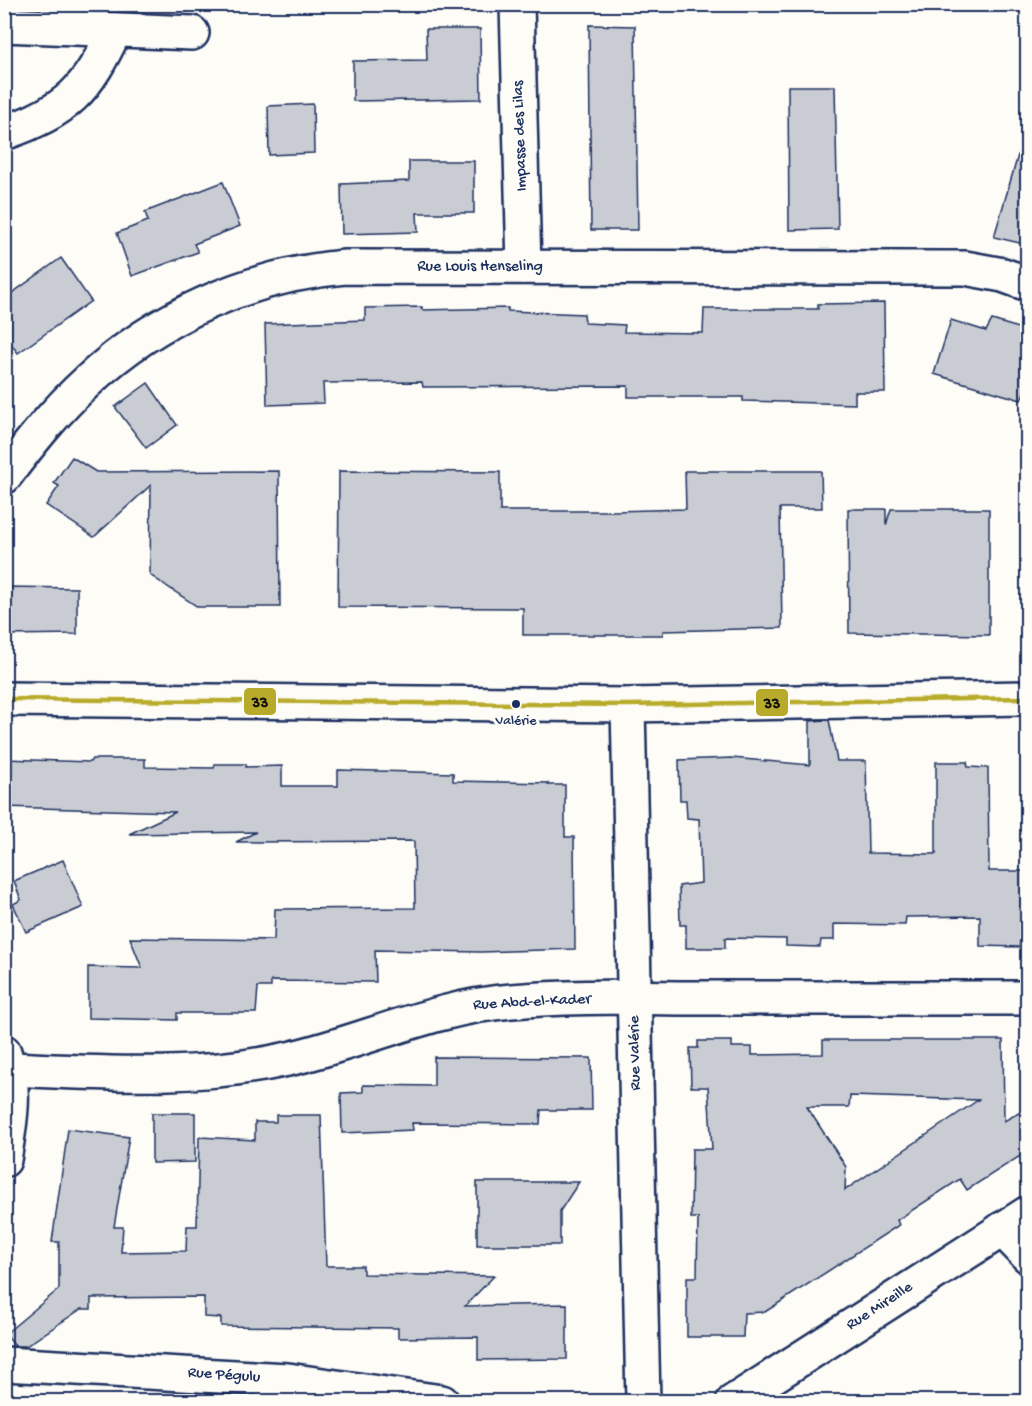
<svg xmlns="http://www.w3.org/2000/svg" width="1032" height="1406" viewBox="0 0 1032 1406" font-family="'Gochi Hand',sans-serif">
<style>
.building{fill:#c9ccd3;stroke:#1b2f5e;stroke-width:1.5;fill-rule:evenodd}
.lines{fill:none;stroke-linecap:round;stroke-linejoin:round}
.minor-casing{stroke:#1b2f5e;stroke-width:38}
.minor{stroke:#fdfcf7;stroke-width:33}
.bus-1-casing{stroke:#fdfcf7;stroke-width:9}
.bus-1{stroke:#b8ab2c;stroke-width:4.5}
.bus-dot{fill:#1b2f5e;stroke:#fdfcf7;stroke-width:2}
.labels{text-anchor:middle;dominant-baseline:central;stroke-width:6;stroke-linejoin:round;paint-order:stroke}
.bus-label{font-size:14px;fill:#1b2f5e;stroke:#fdfcf7}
.street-label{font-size:16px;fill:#1b2f5e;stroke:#fdfcf7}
.line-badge{stroke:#fdfcf7;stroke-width:2}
.pale-badge-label{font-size:16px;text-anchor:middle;font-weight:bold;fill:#111}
</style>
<rect width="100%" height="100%" fill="#fdfcf7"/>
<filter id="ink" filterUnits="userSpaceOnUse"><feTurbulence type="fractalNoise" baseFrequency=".0167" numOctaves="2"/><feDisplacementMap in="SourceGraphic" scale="12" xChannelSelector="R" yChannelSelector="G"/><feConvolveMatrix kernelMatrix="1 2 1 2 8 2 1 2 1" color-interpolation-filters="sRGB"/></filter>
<g filter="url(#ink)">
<g class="building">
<path d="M 589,25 L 635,26 L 638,230 L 591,230 Z"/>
<path d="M 426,29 L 480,29 L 481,99 L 353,101 L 353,61 L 427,60 Z"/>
<path d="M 788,86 L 835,86 L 838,229 L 789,230 Z"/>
<path d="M 313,104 L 314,153 L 269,155 L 268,106 Z"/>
<path d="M 1019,152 L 1028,154 L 1028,245 L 994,237 Z"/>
<path d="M 409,161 L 474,161 L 474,213 L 417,213 L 418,232 L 342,234 L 341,184 L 409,181 Z"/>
<path d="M 223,182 L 240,226 L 194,244 L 198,252 L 132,276 L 117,233 L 148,221 L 145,212 Z"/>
<path d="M 61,258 L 91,301 L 18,353 L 4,335 L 4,299 Z"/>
<path d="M 884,303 L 885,392 L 855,392 L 855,404 L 743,401 L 743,397 L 628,397 L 628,386 L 423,387 L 422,382 L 323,383 L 324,403 L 267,405 L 265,324 L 365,320 L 365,308 L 422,307 L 422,310 L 508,308 L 508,311 L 584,314 L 585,323 L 625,325 L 624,332 L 703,333 L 704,309 L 818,309 L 818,304 Z"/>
<path d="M 951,320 L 986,331 L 992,320 L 1028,331 L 1028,382 L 1021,400 L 934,374 Z"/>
<path d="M 148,383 L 177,425 L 146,448 L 115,407 Z"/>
<path d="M 72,457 L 96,472 L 279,471 L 280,607 L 198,607 L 150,575 L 151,485 L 94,537 L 46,505 L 59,486 L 54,483 Z"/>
<path d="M 339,471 L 500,472 L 500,511 L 615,511 L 686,509 L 685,471 L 821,471 L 822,508 L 780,508 L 782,628 L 663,631 L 663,635 L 523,635 L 523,608 L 338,607 Z"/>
<path d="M 848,509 L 886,509 L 886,525 L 891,509 L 989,509 L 989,635 L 849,633 Z"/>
<path d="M 4,587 L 77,588 L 77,634 L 4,635 Z"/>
<path d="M 829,720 L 837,761 L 866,761 L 868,853 L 936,854 L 936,762 L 967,762 L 968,767 L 988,768 L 989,871 L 1028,871 L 1028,942 L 1020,943 L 1020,947 L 980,946 L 980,916 L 906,917 L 905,925 L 834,924 L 834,940 L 821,940 L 820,947 L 786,946 L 786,939 L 725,938 L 725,948 L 686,948 L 686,925 L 680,925 L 679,886 L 701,883 L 699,819 L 687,818 L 686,800 L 680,800 L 679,760 L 732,758 L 810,765 L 810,721 Z"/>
<path d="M 4,759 L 90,762 L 92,759 L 145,759 L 145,767 L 214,768 L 215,764 L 246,764 L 246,767 L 282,766 L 282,786 L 338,786 L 338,770 L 453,773 L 453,781 L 548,783 L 548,785 L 565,785 L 565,837 L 574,837 L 575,949 L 481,952 L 375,950 L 376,982 L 271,981 L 271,987 L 258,987 L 256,1013 L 177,1013 L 177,1020 L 88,1018 L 88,967 L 142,968 L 130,938 L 274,940 L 275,909 L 415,908 L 414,841 L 236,842 L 256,832 L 129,834 L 176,812 L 4,807 Z"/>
<path d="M 63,860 L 83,907 L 26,932 L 13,904 L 21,900 L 14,881 Z"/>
<path d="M 823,1040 L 1003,1040 L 1004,1121 L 1028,1108 L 1028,1151 L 967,1190 L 960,1179 L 897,1220 L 899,1225 L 765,1312 L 744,1313 L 743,1337 L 687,1337 L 687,1277 L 697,1277 L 698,1218 L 691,1218 L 692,1149 L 712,1149 L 708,1087 L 691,1087 L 690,1048 L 698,1048 L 698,1041 L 732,1041 L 732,1047 L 752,1047 L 752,1055 L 823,1054 ZM 850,1096 L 978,1100 L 845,1190 L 846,1167 L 807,1107 L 849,1107 Z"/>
<path d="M 434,1057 L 591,1058 L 592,1110 L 541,1110 L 540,1124 L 412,1123 L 413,1130 L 342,1133 L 341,1093 L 363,1092 L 363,1085 L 434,1086 Z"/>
<path d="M 152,1113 L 195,1113 L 195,1162 L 152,1163 Z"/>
<path d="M 276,1115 L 321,1115 L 326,1266 L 363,1266 L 363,1274 L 494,1276 L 465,1306 L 567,1304 L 567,1359 L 478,1360 L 478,1337 L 398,1338 L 398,1328 L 221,1326 L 221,1318 L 204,1317 L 204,1297 L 91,1298 L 91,1309 L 81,1309 L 26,1346 L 15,1346 L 5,1334 L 59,1289 L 59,1242 L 52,1242 L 68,1129 L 129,1137 L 114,1227 L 123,1227 L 121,1252 L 186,1251 L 187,1226 L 197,1226 L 199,1137 L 255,1140 L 255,1122 L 276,1122 Z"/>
<path d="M 477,1182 L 579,1182 L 560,1211 L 560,1245 L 477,1245 Z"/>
</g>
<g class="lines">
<g class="minor-casing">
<g id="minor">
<path d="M 517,4 L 524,267"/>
<path d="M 4,25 L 192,33"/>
<path d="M 4,133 C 68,111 87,90 115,30"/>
<path d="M 4,477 C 30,443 56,410 88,381 C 157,316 251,275 345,267 L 965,268 L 1003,275 L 1028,284"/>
<path d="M 4,699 L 628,705 L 1028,698"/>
<path d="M 628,705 L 643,1402"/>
<path d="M 4,1052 C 17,1088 10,1124 4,1160"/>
<path d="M 10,1069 C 103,1073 197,1080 288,1059 C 363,1042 433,1007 512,1001 C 577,995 647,998 713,998 C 818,998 923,998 1028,998"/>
<path d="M 1002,1229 L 1028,1256"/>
<path d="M 4,1364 L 288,1380 L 442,1402"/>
<path d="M 733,1402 L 1028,1213"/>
</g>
</g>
<use href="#minor" class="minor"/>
<g class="bus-1-casing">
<path id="bus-1" d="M 4,699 L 628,705 L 1028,698"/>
</g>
<use href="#bus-1" class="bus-1"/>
</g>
</g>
<circle class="bus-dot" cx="516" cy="704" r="5"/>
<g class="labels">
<g class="bus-label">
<text x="516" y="721">Valérie</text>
</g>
<g class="street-label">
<text transform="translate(521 136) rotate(-92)">Impasse des Lilas</text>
<text x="480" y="267">Rue Louis Henseling</text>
<text transform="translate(532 1003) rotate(-3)">Rue Abd-el-Kader</text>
<text transform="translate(636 1053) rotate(-91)">Rue Valérie</text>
<text transform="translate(880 1307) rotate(-33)">Rue Mireille</text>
<text transform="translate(224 1376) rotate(4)">Rue Pégulu</text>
</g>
</g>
<g class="line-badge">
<rect x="243" y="687" width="34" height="29" rx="6" fill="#b8ab2c"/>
<rect x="755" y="688" width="34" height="29" rx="6" fill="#b8ab2c"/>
</g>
<g class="pale-badge-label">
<text x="260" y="707">33</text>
<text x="772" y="708">33</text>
</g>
<rect width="1032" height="1406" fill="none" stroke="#fdfcf7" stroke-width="24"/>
<rect x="12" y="12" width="1008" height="1382" fill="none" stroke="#1b2f5e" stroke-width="2" filter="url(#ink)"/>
</svg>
